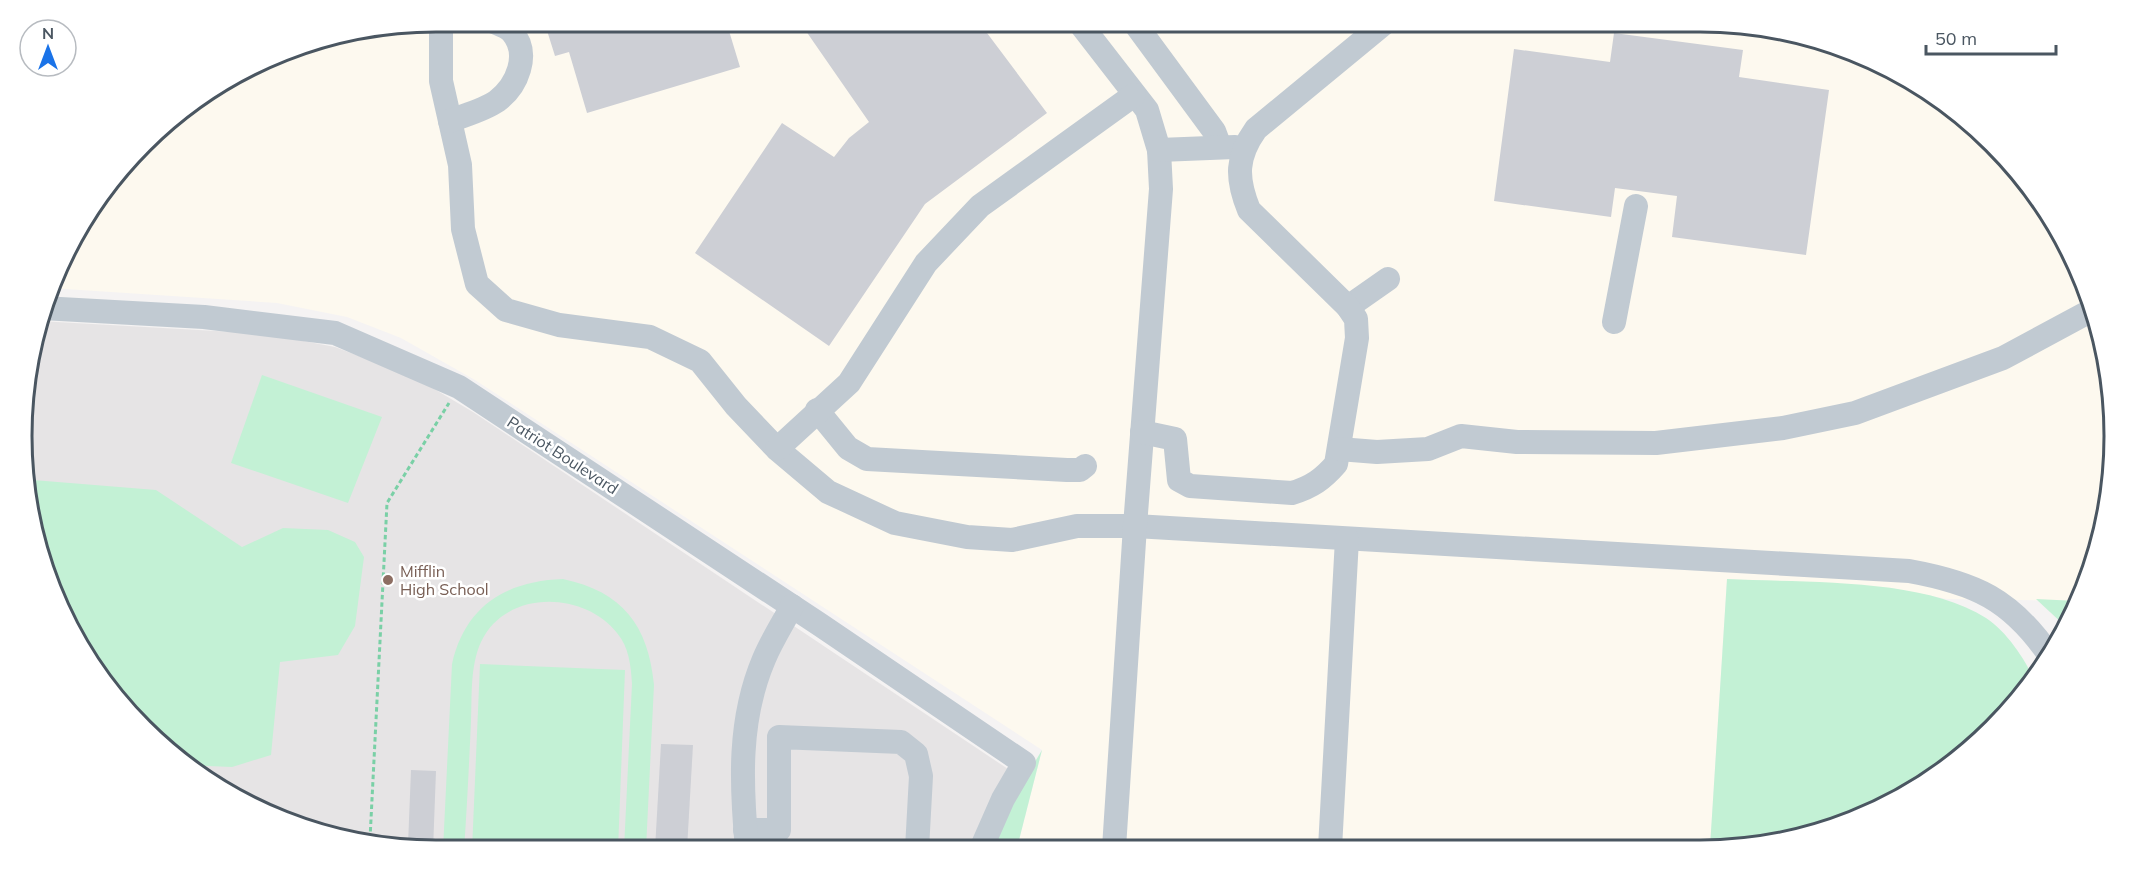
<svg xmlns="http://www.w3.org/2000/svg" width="2136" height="871" viewBox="0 0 2136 871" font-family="Mulish,sans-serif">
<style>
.commercial{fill:#fdf9ef}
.education{fill:#e6e4e5}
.green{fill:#c3f1d5}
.building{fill:#cdcfd5}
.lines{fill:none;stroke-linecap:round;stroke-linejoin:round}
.path{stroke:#7ad0a6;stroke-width:3;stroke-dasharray:4.5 3;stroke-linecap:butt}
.minor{stroke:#c1cad2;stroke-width:24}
.education-dot{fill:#8d6e63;stroke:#fff;stroke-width:2}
.labels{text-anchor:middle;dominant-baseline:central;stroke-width:5;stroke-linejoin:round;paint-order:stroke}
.street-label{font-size:16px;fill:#4a5661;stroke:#fff}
.education-label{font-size:16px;fill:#785e54;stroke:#fff;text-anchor:start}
.rim{fill:none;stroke:#4a5661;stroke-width:3}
</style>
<rect width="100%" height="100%" fill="#f5f3f3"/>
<path class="commercial" d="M 435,21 L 1700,21 L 1833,43 L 1907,76 L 1974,124 L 2029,183 L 2072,252 L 2101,328 L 2114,408 L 2111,489 L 2093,568 L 2077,601 L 1947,599 L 1891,588 L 1727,579 L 1710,847 L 1017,848 L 1042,750 L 475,380 L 401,338 L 347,317 L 277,303 L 50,288 L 76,229 L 162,124 L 229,76 L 302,43 Z"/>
<path class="education" d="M 39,321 L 267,334 L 335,347 L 414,377 L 473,412 L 1008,769 L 969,849 L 436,850 L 303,828 L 183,764 L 124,709 L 77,643 L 29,516 L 25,381 Z"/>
<g class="green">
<path d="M 262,375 L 382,417 L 348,503 L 231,463 Z"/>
<path d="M 33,480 L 156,490 L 242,547 L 283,528 L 328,530 L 355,542 L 364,557 L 355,626 L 338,655 L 280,662 L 271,755 L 232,767 L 184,765 L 124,709 L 77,643 L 32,524 Z"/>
<path d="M 563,579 C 623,592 648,625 654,685 L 646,849 L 624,849 L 632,684 C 631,666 629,647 617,633 C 584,591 506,589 481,642 C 470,666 472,696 471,722 C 469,765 467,807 464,850 L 443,850 L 452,664 C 465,606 506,581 563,579 Z"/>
<path d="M 1727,579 C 1803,583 1923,577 1986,618 C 2007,632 2024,658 2034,679 L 1974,747 L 1859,818 L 1755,846 L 1710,847 Z"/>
<path d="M 2036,599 L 2077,601 L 2065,626 Z"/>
<path d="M 480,664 L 625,670 L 618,850 L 472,850 Z"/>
<path d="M 1042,750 L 1017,848 L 988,848 L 1002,817 Z"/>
</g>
<g class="building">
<path d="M 544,21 L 726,21 L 740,67 L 587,113 L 569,52 L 555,56 Z"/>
<path d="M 799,21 L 978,21 L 1047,113 L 925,204 L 829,346 L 695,253 L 782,123 L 834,157 L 849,138 L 869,122 Z"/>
<path d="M 1614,33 L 1743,50 L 1739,77 L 1829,90 L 1806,255 L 1672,237 L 1677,196 L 1615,188 L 1611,217 L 1494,201 L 1514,49 L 1610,62 Z"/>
<path d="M 661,744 L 693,745 L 687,849 L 655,849 Z"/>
<path d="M 411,770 L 436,771 L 433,850 L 408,845 Z"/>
</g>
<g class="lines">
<path class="path" d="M 370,839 L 387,503 L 449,403"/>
<g class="minor">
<path d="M 443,21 L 441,26 L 441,81 L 460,165 L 463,229 L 477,284 L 506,310 L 559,325 L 650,337 L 700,361 L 736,406 L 777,449 L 828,492 L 895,523 L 967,537 L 1012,540 L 1077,526 L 1135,526 L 1909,571 C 1975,583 2011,599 2050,656"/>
<path d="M 1078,21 L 1147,110 L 1159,150 L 1161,189 L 1135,526 L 1114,848"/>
<path d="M 1133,21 L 1214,131 L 1220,147"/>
<path d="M 450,121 C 465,115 484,110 497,101 C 517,86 531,54 512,32 C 508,27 498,24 492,21"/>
<path d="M 1159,150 L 1235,147"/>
<path d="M 1348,307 L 1388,279"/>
<path d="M 42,308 L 204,317 L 335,333 L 459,387 L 819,624 L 1024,763 L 1003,799 L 981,849"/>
<path d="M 1614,322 L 1636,206"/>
<path d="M 817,410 L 848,448 L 867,459 L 1067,470 L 1080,470 L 1085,466"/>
<path d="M 1142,432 L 1175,439 L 1179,480 L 1190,486 L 1292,493 C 1312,487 1323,479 1336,464 L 1357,338 L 1356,319 L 1348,307 L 1249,210 C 1236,178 1236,157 1256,129 L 1387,21"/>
<path d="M 777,449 L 849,383 L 926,263 L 980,206 L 1134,95"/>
<path d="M 1339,449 L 1377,452 L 1428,449 L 1461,436 L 1517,442 L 1656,443 L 1783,428 L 1855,413 L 2003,358 L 2094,309"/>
<path d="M 745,830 L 779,830 L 779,737 L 901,742 L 916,754 L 921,776 L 917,849"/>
<path d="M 1330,848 L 1347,539"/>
<path d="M 747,849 C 741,784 738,720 764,659 C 772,640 783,623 792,606"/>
</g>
</g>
<circle class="education-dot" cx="388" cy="580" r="6"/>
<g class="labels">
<g class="street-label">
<text transform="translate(563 455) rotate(33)">Patriot Boulevard</text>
</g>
<g class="education-label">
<text x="400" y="571">Mifflin<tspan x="400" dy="18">High School</tspan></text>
</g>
</g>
<path d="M0 0H2136V871H0ZM436 32H1700A404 404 0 0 1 2104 436V436A404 404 0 0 1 1700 840H436A404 404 0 0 1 32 436V436A404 404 0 0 1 436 32Z" fill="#fff" fill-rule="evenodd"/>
<path class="rim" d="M436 32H1700A404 404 0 0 1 2104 436V436A404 404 0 0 1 1700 840H436A404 404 0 0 1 32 436V436A404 404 0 0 1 436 32Z"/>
<g transform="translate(48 48)"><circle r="28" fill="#ffffff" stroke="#b7bbc0" stroke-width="1.5"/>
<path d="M0-4.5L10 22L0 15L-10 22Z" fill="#1a73e8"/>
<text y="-9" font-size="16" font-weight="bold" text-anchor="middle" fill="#4a5661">N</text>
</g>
<path d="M1926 45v9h130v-9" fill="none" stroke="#4a5661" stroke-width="3"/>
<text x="1935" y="45" font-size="18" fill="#4a5661" stroke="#ffffff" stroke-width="4.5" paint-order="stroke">50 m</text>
</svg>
